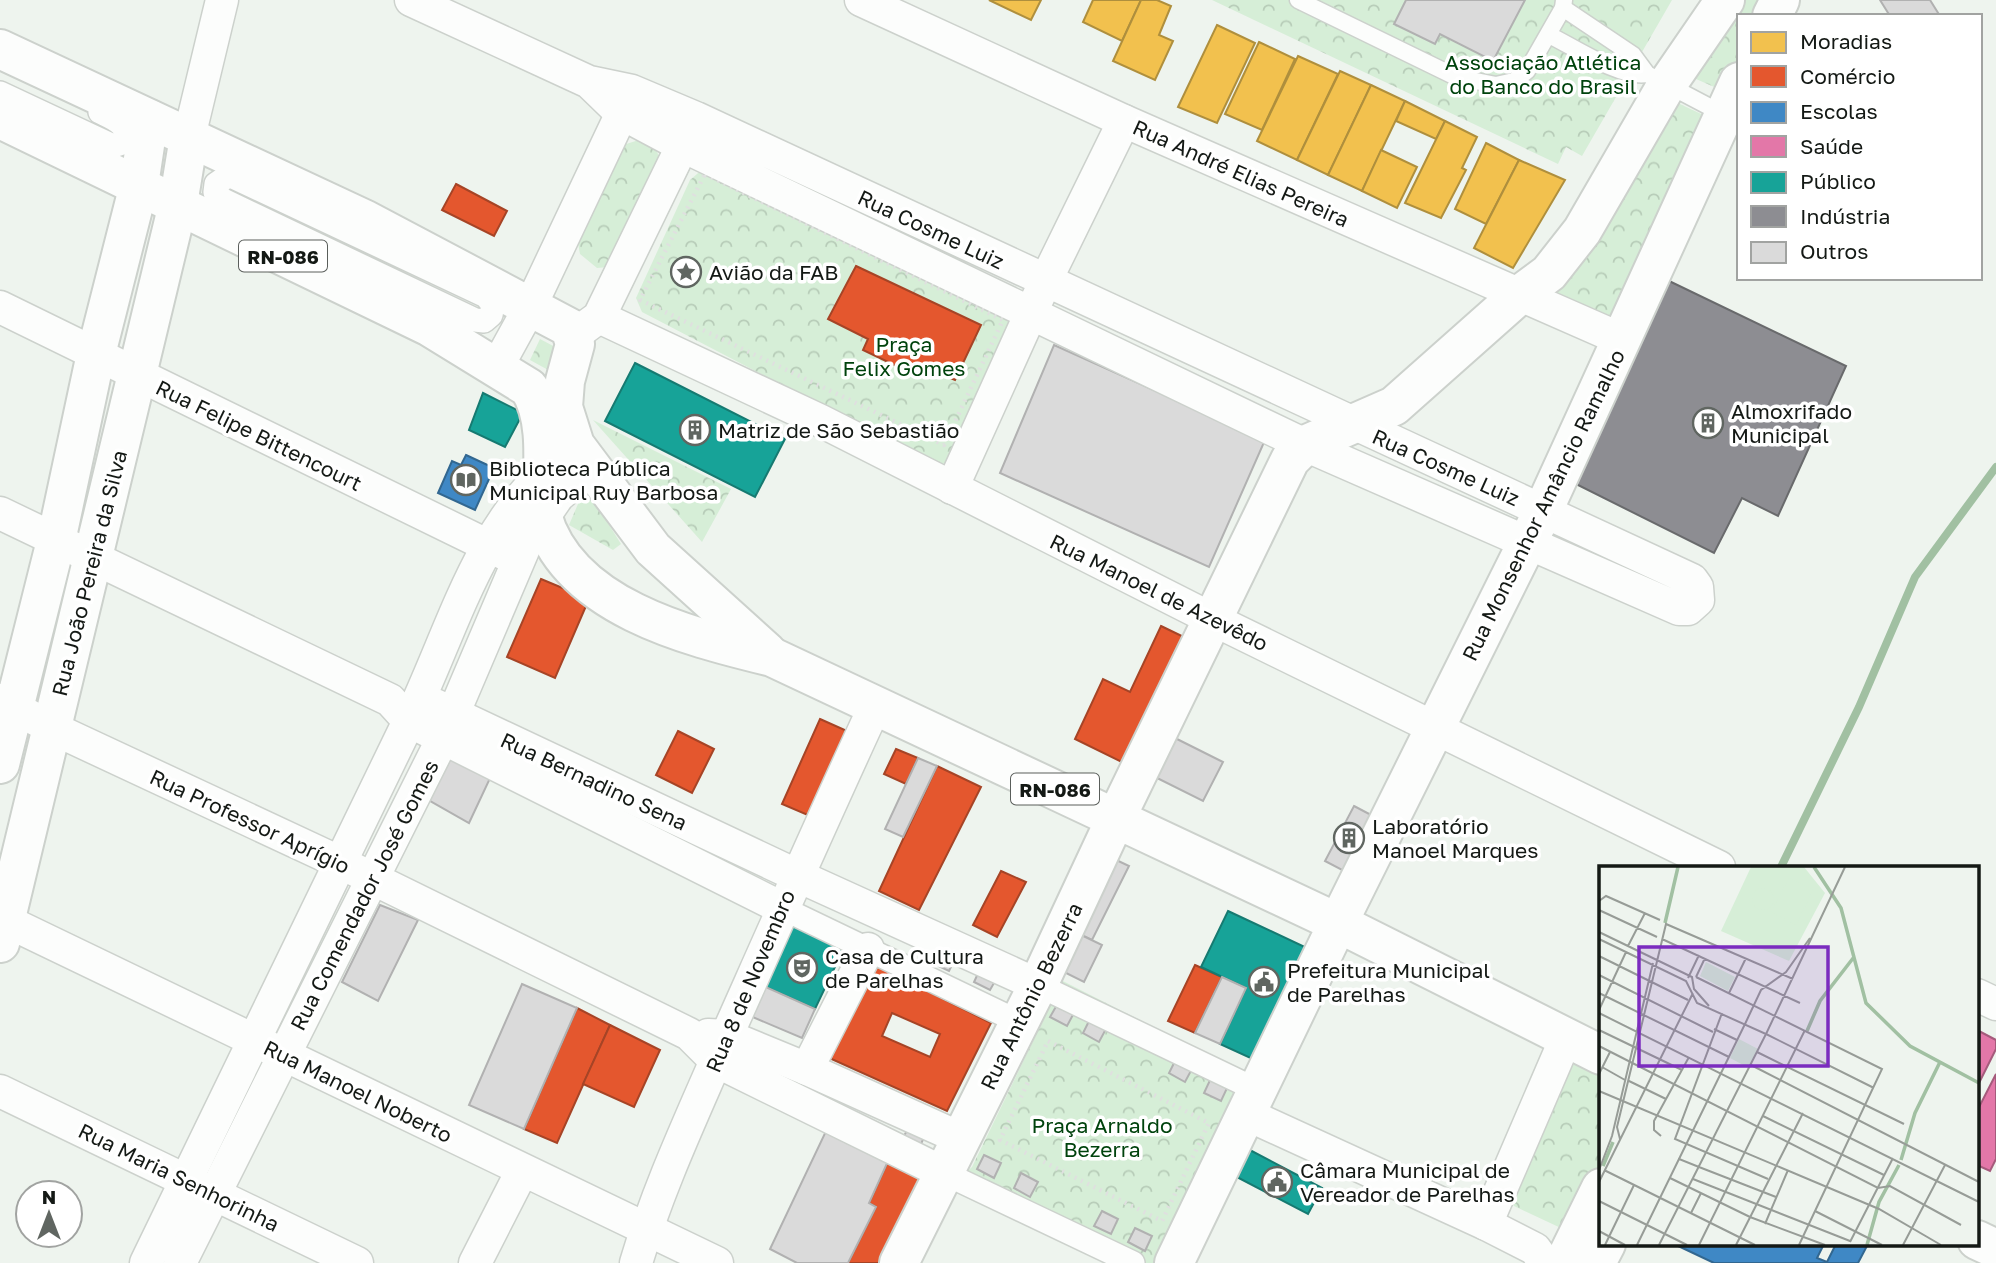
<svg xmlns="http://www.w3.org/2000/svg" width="1996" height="1263" viewBox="0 0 1996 1263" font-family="'Golos Text',sans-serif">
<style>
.park{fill:url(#park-crowns)}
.homes{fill:#f2c14e;stroke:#af8f3d;stroke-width:2}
.shops{fill:#e4572e;stroke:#a64426;stroke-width:2;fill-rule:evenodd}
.schools{fill:#3f88c5;stroke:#326790;stroke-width:2}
.health{fill:#e377a8;stroke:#a55b7c;stroke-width:2}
.public{fill:#17a398;stroke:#167a71;stroke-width:2}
.industry{fill:#8d8d92;stroke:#696a6c;stroke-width:2}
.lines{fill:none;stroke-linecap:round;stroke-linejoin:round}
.stream{stroke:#a1c0a2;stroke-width:8}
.building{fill:#dadada;stroke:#b1b1b1;stroke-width:2}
.service-casing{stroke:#ccd1cc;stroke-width:19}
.pedestrian-casing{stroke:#ccd1cc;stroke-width:26}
.minor-casing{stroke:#ccd1cc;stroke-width:35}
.tertiary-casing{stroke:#ccd1cc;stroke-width:42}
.primary-casing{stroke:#ccd1cc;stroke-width:42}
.path{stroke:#dfe0df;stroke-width:4.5;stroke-dasharray:2 5;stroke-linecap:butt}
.service{stroke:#fcfdfc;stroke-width:16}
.pedestrian{stroke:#fcfdfc;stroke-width:23}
.minor{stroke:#fcfdfc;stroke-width:32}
.tertiary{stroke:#fcfdfc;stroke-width:38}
.primary{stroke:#fcfdfc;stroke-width:38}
.labels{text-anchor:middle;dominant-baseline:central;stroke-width:7;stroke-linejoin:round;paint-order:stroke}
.shield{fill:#fff;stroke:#5a5e5b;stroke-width:2}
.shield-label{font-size:19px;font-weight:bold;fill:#141915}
.park-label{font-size:21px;fill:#00430d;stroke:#fff}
.street-label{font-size:21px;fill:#141915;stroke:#fff}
.poi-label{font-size:21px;fill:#141915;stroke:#fff;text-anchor:start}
.inset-river{fill:none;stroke:#a1c0a2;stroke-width:3.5}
.inset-road{fill:none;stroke:#979c97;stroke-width:2}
.view{fill:#7b2cbf;fill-opacity:0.15;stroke:#7b2cbf;stroke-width:3.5}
.inset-edge{fill:none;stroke:#141915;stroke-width:3.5}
</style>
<defs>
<pattern id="park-crowns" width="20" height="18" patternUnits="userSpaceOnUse" patternTransform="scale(1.75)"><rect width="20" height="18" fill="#d6eed7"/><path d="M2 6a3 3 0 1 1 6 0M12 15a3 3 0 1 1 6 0" fill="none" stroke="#b7ccb8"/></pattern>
</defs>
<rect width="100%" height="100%" fill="#eef4ee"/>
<g class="park">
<path d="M 1212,0 L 1672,0 L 1582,156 L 1566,147 L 1558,164 Z"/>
<path d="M 1731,0 L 1774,0 L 1766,16 L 1739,16 L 1739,71 L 1728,93 L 1680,72 Z"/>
<path d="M 1665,97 L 1714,120 L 1622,321 L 1541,286 Z"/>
<path d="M 642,139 L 656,149 L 659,157 L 619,259 L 608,267 L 597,268 L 580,254 L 578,243 L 623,145 Z"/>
<path d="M 704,168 L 1017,320 L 954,459 L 938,466 L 642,312 L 636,298 L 690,180 Z"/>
<path d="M 540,339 L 557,348 L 550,371 L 530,360 Z"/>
<path d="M 593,420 L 731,489 L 702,542 Z"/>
<path d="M 591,496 L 621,544 L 613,550 L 569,525 L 581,497 Z"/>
<path d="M 1053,976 L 1256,1079 L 1158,1263 L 1120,1263 L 954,1184 L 972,1167 L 1052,1002 Z"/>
<path d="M 1585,1063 L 1600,1071 L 1600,1170 L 1563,1229 L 1514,1206 L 1509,1200 L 1565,1071 L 1573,1065 Z"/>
</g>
<g class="homes">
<path d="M 989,0 L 1041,0 L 1031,20 Z"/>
<path d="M 1093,0 L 1141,0 L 1122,41 L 1083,22 Z"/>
<path d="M 1141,0 L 1157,0 L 1171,6 L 1159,35 L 1173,41 L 1155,80 L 1113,61 Z"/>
<path d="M 1217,25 L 1255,43 L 1217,123 L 1178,107 Z"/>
<path d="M 1259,42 L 1295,59 L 1262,130 L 1225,114 Z"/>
<path d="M 1298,56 L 1338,74 L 1297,160 L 1257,141 Z"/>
<path d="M 1340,71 L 1371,85 L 1328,175 L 1297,160 Z"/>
<path d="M 1371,85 L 1405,101 L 1362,191 L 1328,175 Z"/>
<path d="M 1405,101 L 1445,121 L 1436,139 L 1396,121 Z"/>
<path d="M 1445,121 L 1477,137 L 1462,168 L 1466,170 L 1441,218 L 1405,203 Z"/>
<path d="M 1486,143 L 1519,160 L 1486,224 L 1455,209 Z"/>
<path d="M 1381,150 L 1417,167 L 1397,208 L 1362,191 Z"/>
<path d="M 1519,160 L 1565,180 L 1513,268 L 1474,248 Z"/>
</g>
<g class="shops">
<path d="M 456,184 L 507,211 L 494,236 L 442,210 Z"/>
<path d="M 856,266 L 981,325 L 955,380 L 921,366 L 915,375 L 863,350 L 868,339 L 828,319 Z"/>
<path d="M 541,579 L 589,599 L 555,678 L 507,657 Z"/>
<path d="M 1161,626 L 1188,639 L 1128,765 L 1075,739 L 1103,679 L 1130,692 Z"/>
<path d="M 820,719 L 847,731 L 810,816 L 782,804 Z"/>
<path d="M 678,731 L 714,749 L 692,793 L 656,775 Z"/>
<path d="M 896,749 L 918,758 L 906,784 L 884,774 Z"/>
<path d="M 937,766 L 981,787 L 919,910 L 879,891 Z"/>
<path d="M 1001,871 L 1026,882 L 997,937 L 973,925 Z"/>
<path d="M 872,963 L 991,1023 L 947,1111 L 827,1057 ZM 892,1013 L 940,1034 L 930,1057 L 882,1036 Z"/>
<path d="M 1195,965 L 1222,977 L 1195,1033 L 1168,1021 Z"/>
<path d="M 577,1008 L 610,1025 L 557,1143 L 524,1129 Z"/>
<path d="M 610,1025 L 660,1050 L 634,1107 L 583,1084 Z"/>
<path d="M 889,1159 L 930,1179 L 890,1263 L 848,1263 L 876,1207 L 869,1203 Z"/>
</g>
<g class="schools">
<path d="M 466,455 L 494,468 L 475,510 L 438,493 L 452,461 L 461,465 Z"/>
<path d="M 1674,1244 L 1824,1244 L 1817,1258 L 1827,1262 L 1836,1244 L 1868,1244 L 1858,1263 L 1714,1263 Z"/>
</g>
<g class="health">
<path d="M 1977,1030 L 1996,1040 L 1996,1049 L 1977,1087 Z"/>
<path d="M 1996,1074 L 1996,1159 L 1990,1171 L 1977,1165 L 1977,1111 Z"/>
</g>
<g class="public">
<path d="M 635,363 L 785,439 L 755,497 L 605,421 Z"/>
<path d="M 483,393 L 523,413 L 505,447 L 469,430 Z"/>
<path d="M 1228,911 L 1309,949 L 1257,1061 L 1220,1044 L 1246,988 L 1201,967 Z"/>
<path d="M 788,924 L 843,950 L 815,1009 L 761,985 Z"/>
<path d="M 1246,1148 L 1322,1188 L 1308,1214 L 1233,1175 Z"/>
</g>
<path class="industry" d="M 1667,280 L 1846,366 L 1778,516 L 1742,498 L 1714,553 L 1568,480 Z"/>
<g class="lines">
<path class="stream" d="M 1781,867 L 1859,707 L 1915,577 L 1996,467"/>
</g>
<g class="building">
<path d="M 1406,0 L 1525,0 L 1493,61 L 1440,34 L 1435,44 L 1394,24 Z"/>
<path d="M 1880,0 L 1930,0 L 1940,16 L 1890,16 Z"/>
<path d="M 1054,345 L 1265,440 L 1209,567 L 1000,473 Z"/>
<path d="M 1169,735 L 1223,762 L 1203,801 L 1149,774 Z"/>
<path d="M 459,756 L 492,774 L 469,823 L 425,798 L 447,759 Z"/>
<path d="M 918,758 L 937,766 L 903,837 L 885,829 Z"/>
<path d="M 1354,806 L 1373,816 L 1344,871 L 1325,861 Z"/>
<path d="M 1112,858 L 1129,866 L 1092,940 L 1075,932 Z"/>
<path d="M 380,905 L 418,920 L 378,1001 L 342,982 Z"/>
<path d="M 1075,932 L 1102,945 L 1084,982 L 1058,969 Z"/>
<path d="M 939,948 L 956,957 L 949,971 L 932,963 Z"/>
<path d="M 981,967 L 998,976 L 990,990 L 974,982 Z"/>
<path d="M 1222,977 L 1246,988 L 1220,1044 L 1195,1033 Z"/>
<path d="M 522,984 L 577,1008 L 524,1129 L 469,1105 Z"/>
<path d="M 761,985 L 815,1009 L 802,1038 L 748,1015 Z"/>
<path d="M 1058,1003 L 1075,1011 L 1067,1026 L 1050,1017 Z"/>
<path d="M 1090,1019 L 1107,1027 L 1099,1042 L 1083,1033 Z"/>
<path d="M 1176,1059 L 1193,1067 L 1185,1082 L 1169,1073 Z"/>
<path d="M 1211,1078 L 1228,1086 L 1221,1101 L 1204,1093 Z"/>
<path d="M 912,1121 L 928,1129 L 921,1144 L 904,1136 Z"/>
<path d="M 827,1129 L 889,1159 L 869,1203 L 876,1207 L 848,1263 L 797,1263 L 770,1249 Z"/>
<path d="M 984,1155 L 1001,1163 L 994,1178 L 977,1169 Z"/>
<path d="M 1021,1173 L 1038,1182 L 1030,1197 L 1014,1188 Z"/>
<path d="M 1102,1211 L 1118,1219 L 1111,1234 L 1094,1226 Z"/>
<path d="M 1135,1228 L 1152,1236 L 1145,1251 L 1128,1242 Z"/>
</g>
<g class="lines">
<g class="service-casing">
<g id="service">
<path d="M 1298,0 L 1456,77 L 1496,85 L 1514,81 L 1527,71 L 1563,8 L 1564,0"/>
<path d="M 1563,8 L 1633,55 L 1647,74 L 1723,114"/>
<path d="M 1549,35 C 1574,47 1621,79 1647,74"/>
</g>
</g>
<g class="pedestrian-casing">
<g id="pedestrian">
<path d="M 0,93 L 113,146 L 125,142 C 130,124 114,119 100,112"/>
<path d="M 229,175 L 486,296 L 493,305 L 491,315 L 484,321 L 475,320 L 223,200 L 215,192 L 216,184 Z"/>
<path d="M 782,908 L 1019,1022"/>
<path d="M 1038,985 L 1257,1090"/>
<path d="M 944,1173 L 1133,1263"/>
</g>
</g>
<g class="minor-casing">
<g id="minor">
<path d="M 411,0 L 589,82 L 632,91 L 696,118 L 1692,580 L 1697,587 L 1698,600 L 1688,609 L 1679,609 L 1305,445 L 683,146 L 621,113 L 589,82"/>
<path d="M 861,0 L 1124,121 L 1623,340"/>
<path d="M 189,137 L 222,0"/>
<path d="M 0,307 L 505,554"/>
<path d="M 599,317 L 821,421 L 1212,619 L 1719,867"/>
<path d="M 584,328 L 599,317 L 692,126"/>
<path d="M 497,367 L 531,305 L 630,96"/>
<path d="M 952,488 L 1045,282 L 1124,121"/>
<path d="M 0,513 L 390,700 L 409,721 L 782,908"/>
<path d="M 0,700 L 52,728 L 339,862 L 689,1034 L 716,1061 L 944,1173"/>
<path d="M 435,705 L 796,875 L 1038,985"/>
<path d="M 0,918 L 717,1263"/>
<path d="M 1977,995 L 1996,1004"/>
<path d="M 708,1035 L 727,1036 L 807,1069 L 960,1138"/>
<path d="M 807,1069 L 868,949"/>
<path d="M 0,1091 L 357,1263"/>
<path d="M 1246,1114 L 1486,1224 L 1535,1249 L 1545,1263"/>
<path d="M 1486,1224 L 1566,1038"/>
<path d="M 146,1263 C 234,1082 322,900 410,719 C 453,629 477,531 554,463"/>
<path d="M 180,1263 L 443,738 L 527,541 L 558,496 L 591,468"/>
<path d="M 475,1263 L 522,1171"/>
<path d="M 636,1263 C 659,1185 695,1110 727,1035 C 776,925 825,814 876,704"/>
</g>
</g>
<g class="tertiary-casing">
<g id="tertiary">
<path d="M 1772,16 L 1780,0"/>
<path d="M 0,764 L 56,541 L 96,354 L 139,185 L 149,119"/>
<path d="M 1116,818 L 1290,460 L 1305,445 L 1394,406 L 1518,296 L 1549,273 L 1582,231 L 1666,86 L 1725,0"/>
<path d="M 0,943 L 178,204 L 189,137"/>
<path d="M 1601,1055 L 1338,923 L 1543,511 L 1739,82"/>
<path d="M 1977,1240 L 1996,1249"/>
<path d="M 1564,1263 L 1601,1188"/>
<path d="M 1596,1263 L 1606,1244"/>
</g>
</g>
<g class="primary-casing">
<g id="primary">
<path d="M 0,49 L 366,220 L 570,328 L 575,344 L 565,381 L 563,407 L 575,445 L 653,549 L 767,652"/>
<path d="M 0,119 L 430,327 L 529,388 C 551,423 541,476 542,515 C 568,608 691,637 772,657 L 1338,923 L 1174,1263"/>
<path d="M 899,1263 L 1038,985 L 1116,818"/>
</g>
</g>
<g class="path">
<path d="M 705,174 L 1003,320 L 944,445 L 640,300 Z"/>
<path d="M 1048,1041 L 1209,1123 L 1162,1221 L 1000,1140 Z"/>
</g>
<use href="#service" class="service"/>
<use href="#pedestrian" class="pedestrian"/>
<use href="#minor" class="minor"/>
<use href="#tertiary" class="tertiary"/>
<use href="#primary" class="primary"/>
</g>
<defs>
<g id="sight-ring" transform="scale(1.575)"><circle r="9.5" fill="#fff" stroke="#606661" stroke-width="1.5"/><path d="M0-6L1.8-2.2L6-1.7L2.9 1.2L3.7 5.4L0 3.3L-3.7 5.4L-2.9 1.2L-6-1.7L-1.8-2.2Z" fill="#606661"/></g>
<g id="building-ring" transform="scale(1.575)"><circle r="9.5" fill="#fff" stroke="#606661" stroke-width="1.5"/><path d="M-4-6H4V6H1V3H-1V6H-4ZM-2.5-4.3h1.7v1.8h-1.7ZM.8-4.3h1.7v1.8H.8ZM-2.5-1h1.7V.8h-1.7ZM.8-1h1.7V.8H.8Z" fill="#606661"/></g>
<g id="library-ring" transform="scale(1.575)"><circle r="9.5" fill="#fff" stroke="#606661" stroke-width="1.5"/><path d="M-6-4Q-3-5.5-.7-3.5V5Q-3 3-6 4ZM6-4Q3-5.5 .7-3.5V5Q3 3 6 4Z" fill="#606661"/></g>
<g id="theatre-ring" transform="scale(1.575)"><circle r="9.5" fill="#fff" stroke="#606661" stroke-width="1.5"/><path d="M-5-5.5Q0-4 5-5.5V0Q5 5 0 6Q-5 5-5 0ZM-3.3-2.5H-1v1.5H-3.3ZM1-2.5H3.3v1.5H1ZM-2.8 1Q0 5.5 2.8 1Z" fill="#606661"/></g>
<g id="civic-ring" transform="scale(1.575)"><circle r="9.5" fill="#fff" stroke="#606661" stroke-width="1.5"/><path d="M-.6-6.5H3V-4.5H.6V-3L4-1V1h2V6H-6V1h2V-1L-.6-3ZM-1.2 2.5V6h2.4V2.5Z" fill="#606661"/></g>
</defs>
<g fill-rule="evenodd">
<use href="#sight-ring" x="686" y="272"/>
<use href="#building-ring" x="1708" y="423"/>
<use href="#building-ring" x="695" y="430"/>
<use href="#library-ring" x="466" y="480"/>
<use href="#building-ring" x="1349" y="838"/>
<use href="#theatre-ring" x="802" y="968"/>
<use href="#civic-ring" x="1264" y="982"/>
<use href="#civic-ring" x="1277" y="1182"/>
</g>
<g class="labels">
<g class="shield">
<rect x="239" y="240.5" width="88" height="31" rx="5"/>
<rect x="1011" y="773.5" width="88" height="31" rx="5"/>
</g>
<g class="shield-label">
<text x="283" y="256">RN-086</text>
<text x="1055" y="789">RN-086</text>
</g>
<g class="park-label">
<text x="1543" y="62">Associação Atlética<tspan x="1543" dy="24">do Banco do Brasil</tspan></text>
<text x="904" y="344">Praça<tspan x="904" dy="24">Felix Gomes</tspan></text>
<text x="1102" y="1125">Praça Arnaldo<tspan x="1102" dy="24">Bezerra</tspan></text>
</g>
<g class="street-label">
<text transform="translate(1241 173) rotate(24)">Rua André Elias Pereira</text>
<text transform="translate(931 229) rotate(25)">Rua Cosme Luiz</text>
<text transform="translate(259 435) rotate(26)">Rua Felipe Bittencourt</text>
<text transform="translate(1446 467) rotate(24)">Rua Cosme Luiz</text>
<text transform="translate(1543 505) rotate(-64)">Rua Monsenhor Amâncio Ramalho</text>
<text transform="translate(89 573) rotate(-76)">Rua João Pereira da Silva</text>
<text transform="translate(1159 592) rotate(26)">Rua Manoel de Azevêdo</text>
<text transform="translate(594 781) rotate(25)">Rua Bernadino Sena</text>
<text transform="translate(250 821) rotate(25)">Rua Professor Aprígio</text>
<text transform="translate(364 895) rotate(-63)">Rua Comendador José Gomes</text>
<text transform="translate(750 981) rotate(-67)">Rua 8 de Novembro</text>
<text transform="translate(1031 996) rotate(-64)">Rua Antônio Bezerra</text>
<text transform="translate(358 1091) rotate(26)">Rua Manoel Noberto</text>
<text transform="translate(179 1177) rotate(26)">Rua Maria Senhorinha</text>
</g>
<g class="poi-label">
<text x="709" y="272">Avião da FAB</text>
<text x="1731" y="411">Almoxrifado<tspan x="1731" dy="24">Municipal</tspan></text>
<text x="718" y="430">Matriz de São Sebastião</text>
<text x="489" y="468">Biblioteca Pública<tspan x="489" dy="24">Municipal Ruy Barbosa</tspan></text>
<text x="1372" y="826">Laboratório<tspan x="1372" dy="24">Manoel Marques</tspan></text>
<text x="825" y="956">Casa de Cultura<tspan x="825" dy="24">de Parelhas</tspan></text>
<text x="1287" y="970">Prefeitura Municipal<tspan x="1287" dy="24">de Parelhas</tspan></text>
<text x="1300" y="1170">Câmara Municipal de<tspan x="1300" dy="24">Vereador de Parelhas</tspan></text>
</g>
</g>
<g transform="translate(1599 866)">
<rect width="380" height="380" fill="#eef4ee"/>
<path d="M 152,1 L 205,1 L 226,27 L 190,95 L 122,65 ZM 107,96 L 136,111 L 129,125 L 101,110 ZM 140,173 L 159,183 L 150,202 L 131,192 Z" fill="#d6eed7"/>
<path d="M 190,12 L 214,24 L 197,59 L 172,46 ZM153 33a11 11 0 1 1 22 0a11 11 0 1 1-22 0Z" fill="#d6eed7"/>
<path class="inset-river" d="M 215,1 L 242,42 L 267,137 L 311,180 L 380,217M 66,57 L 79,1M 208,165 L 221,135 L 255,91M 302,294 L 316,247 L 341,196M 4,300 L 14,276M 268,379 L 280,336 L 300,299"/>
<path class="inset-road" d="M 246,1 L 167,168 L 275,222M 0,35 L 7,30 L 61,54M 0,44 L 58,71M 0,66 L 93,111 L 95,123 L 110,140M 0,73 L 87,115 L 98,137 L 167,168 L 60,379M 63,73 L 201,137M 29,80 L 46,47M 0,90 L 89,134M 0,109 L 114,166M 97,111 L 283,203 L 200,379M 97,111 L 106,92M 89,112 L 100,89M 0,127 L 130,191M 130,127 L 147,92M 0,144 L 27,86M 0,147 L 380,336M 123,147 L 76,273 L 169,313M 146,158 L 162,124 L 187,106 L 211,72M 115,163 L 138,174M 0,164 L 83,204M 0,180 L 279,322 L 291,320 L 362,359M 158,186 L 305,258M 152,199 L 380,316M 3,201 L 26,214M 0,208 L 11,186M 30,215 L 67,233M 0,225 L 280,343 L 342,379M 164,250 L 285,309M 62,270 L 55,264 L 55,255 L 90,191M 21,273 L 18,261 L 67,58 L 194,113M 100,301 L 177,331M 100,301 L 80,293 L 146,158M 0,304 L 13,270 L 54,97M 5,304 L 156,379M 71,312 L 151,351 L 226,379M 94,313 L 251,375M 0,316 L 94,127M 0,335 L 88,379M 216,345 L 283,379M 92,347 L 102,327M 166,358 L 189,304M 0,365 L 26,379M 251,376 L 294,292M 6,379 L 35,319M 38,379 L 80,293M 100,379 L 206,164M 137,379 L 204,247M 304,379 L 346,299"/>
<path class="view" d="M 40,81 L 229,81 L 229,200 L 40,200 Z"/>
<rect width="380" height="380" class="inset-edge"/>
</g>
<rect x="1737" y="14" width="245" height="266" fill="#ffffff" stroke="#a1a3a1" stroke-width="2"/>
<rect x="1751" y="32" width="35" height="21" fill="#f2c14e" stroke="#a1a3a1" stroke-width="2"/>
<text x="1800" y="49" font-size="21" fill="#141915">Moradias</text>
<rect x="1751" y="66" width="35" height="21" fill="#e4572e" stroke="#a1a3a1" stroke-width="2"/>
<text x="1800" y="84" font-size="21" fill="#141915">Comércio</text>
<rect x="1751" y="102" width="35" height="21" fill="#3f88c5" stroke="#a1a3a1" stroke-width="2"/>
<text x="1800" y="119" font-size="21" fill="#141915">Escolas</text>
<rect x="1751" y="136" width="35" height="21" fill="#e377a8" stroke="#a1a3a1" stroke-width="2"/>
<text x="1800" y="154" font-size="21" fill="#141915">Saúde</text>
<rect x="1751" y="172" width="35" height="21" fill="#17a398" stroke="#a1a3a1" stroke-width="2"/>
<text x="1800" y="189" font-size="21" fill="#141915">Público</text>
<rect x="1751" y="206" width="35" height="21" fill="#8d8d92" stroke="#a1a3a1" stroke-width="2"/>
<text x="1800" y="224" font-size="21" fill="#141915">Indústria</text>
<rect x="1751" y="242" width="35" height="21" fill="#dadada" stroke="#a1a3a1" stroke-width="2"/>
<text x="1800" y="259" font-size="21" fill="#141915">Outros</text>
<g transform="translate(49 1214)"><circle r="33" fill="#ffffff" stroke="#a1a3a1" stroke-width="2"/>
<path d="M0-5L12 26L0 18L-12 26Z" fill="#606661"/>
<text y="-10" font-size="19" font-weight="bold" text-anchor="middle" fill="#141915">N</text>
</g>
</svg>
